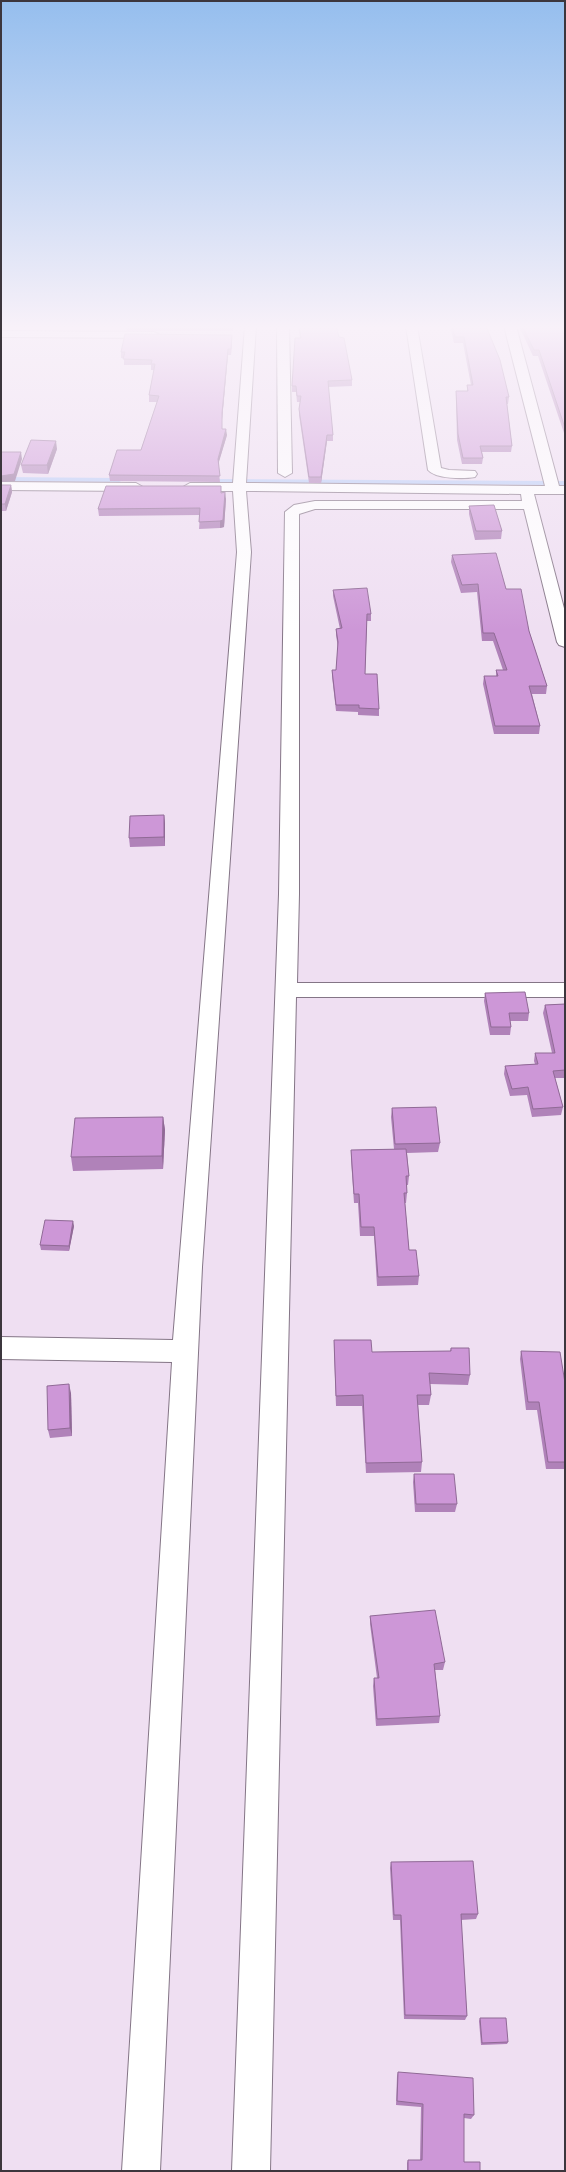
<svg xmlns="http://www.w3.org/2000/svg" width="566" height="2172" viewBox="0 0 566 2172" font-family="Bitter,serif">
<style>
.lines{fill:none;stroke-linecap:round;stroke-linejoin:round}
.stream{stroke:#b8ccf7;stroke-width:4}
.minor-casing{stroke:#847586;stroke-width:2}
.minor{fill:#fff;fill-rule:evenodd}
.wall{fill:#b082b9}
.shaded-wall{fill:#906a96}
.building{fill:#cd97d7;stroke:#906a96}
</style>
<rect width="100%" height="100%" fill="#efdff2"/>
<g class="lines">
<g class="stream">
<path d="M 1,479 L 119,480"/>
<path d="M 211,481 L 565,483"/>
</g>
<g class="minor-casing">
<g id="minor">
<path d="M 245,326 L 256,326 L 246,483 L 545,486 L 504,326 L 516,326 L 559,486 L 565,486 L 565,494 L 534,494 L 565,612 L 565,647 L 559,645 L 557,642 L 524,509 L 315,509 L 299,514 L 299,894 L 297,983 L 565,983 L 565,997 L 296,997 L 270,2171 L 232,2171 L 279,894 L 285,512 L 294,505 L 315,501 L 522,501 L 521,494 L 246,491 L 251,552 L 202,1267 L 160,2171 L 122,2171 L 172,1362 L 1,1359 L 1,1337 L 173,1340 L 237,552 L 233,491 L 190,491 L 183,487 L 190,483 L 233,483 Z"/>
<path d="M 277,326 L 289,326 L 292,473 L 285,477 L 278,473 Z"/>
<path d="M 406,326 L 417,326 L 441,468 L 449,470 L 475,471 L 477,474 L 475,477 C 464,479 435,479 428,470 Z"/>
<path d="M 1,331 L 154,332 L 160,335 L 154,338 L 1,337 Z"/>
<path d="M 1,482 L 136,483 L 143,487 L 136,491 L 1,490 Z"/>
</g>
</g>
<use href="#minor" class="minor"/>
</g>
<g class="wall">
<path d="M 126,326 L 234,326 L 233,331 L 127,331 Z"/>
<path d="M 298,326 L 336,326 L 339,337 L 352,380 L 352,386 L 328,387 L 333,435 L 333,441 L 327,441 L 321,483 L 309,483 L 299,415 L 300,402 L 297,402 L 296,392 L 292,392 L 292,386 L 300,338 Z"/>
<path d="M 450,326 L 486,326 L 509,397 L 508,404 L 507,404 L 512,446 L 511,452 L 482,452 L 483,458 L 482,464 L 462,464 L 457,440 L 456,397 L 456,391 L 467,391 L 467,385 L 471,385 L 463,343 L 454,343 Z"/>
<path d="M 519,326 L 560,326 L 565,337 L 565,436 L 538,356 L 533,356 Z"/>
<path d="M 232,335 L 231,355 L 228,355 L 222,420 L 222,429 L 227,435 L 218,464 L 220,482 L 110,481 L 109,475 L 141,450 L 157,402 L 149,402 L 149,395 L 154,370 L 151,370 L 151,365 L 124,365 L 124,358 L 121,358 L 121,352 Z"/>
<path d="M 57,449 L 48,474 L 23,473 L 21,465 Z"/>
<path d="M 1,485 L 11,485 L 12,492 L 6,511 L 1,511 Z"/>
<path d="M 221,493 L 226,499 L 224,527 L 220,528 L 199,529 L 200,515 L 99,516 L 98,509 Z"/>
<path d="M 469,506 L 502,531 L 501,539 L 475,540 L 469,514 Z"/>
<path d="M 452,555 L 506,589 L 529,631 L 547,686 L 546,694 L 532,694 L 540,726 L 539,734 L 494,734 L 483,684 L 484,676 L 496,676 L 496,670 L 503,670 L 493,641 L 482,641 L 477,592 L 461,593 L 451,562 Z"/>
<path d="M 333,590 L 371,614 L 371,621 L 367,621 L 365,674 L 379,709 L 379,716 L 358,715 L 358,712 L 336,711 L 332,676 L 332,670 L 336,670 L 338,648 L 336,635 L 336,629 L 340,629 L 333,596 Z"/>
<path d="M 164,815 L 165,824 L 165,846 L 130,847 L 129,838 Z"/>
<path d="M 485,993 L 529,1013 L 528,1021 L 510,1021 L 511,1027 L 510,1035 L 490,1035 L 484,1001 Z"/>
<path d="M 565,1004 L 565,1078 L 555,1078 L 563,1107 L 561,1115 L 532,1117 L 527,1095 L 510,1096 L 504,1074 L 505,1066 L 535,1064 L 534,1061 L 535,1053 L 552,1053 L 543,1013 L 545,1005 Z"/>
<path d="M 392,1108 L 440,1143 L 438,1152 L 407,1153 L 409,1176 L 408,1185 L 407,1185 L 407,1193 L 406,1203 L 405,1203 L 409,1250 L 419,1276 L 418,1285 L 377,1286 L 374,1236 L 360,1236 L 358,1203 L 354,1203 L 351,1159 L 351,1150 L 394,1149 L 391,1117 Z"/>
<path d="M 163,1117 L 165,1130 L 163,1169 L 73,1171 L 71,1157 Z"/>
<path d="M 74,1226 L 69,1251 L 41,1250 L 40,1245 Z"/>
<path d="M 334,1340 L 372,1352 L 450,1351 L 451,1348 L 470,1375 L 468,1385 L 430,1384 L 431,1395 L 429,1405 L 418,1405 L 422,1462 L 421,1472 L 366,1473 L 362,1406 L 336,1406 L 334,1351 Z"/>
<path d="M 521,1351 L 565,1383 L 565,1469 L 546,1469 L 537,1410 L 526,1410 L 520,1359 Z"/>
<path d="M 71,1393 L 72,1436 L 50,1438 L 48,1430 Z"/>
<path d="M 414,1474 L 457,1504 L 455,1512 L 415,1512 L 413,1482 Z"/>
<path d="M 370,1616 L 445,1662 L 443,1670 L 435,1670 L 440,1716 L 439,1723 L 376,1726 L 373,1686 L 374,1678 L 377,1678 L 370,1624 Z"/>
<path d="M 391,1862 L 478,1914 L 476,1919 L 461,1920 L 467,2016 L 465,2020 L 404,2019 L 400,1920 L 393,1920 L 390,1868 Z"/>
<path d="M 480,2018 L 508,2042 L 507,2044 L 481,2045 L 479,2021 Z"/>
<path d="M 398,2072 L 474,2115 L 471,2119 L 464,2118 L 464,2162 L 480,2171 L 407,2171 L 407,2163 L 408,2160 L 420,2160 L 421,2107 L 396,2105 L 397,2076 Z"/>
</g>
<g class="shaded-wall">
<path d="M 232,335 L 232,340 L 231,355 L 231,349 Z"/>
<path d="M 228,349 L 228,355 L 222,420 L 222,413 Z"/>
<path d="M 226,429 L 227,435 L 218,465 L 218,459 Z"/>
<path d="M 327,435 L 327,441 L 321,483 L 321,477 Z"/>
<path d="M 56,441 L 57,449 L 48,474 L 47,465 Z"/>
<path d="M 21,452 L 22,459 L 15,481 L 1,482 L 1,476 Z"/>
<path d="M 11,485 L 12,492 L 6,511 L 5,504 Z"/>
<path d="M 225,492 L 226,499 L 224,527 L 220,528 L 220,521 Z"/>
<path d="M 164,815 L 165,824 L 165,846 L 164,837 Z"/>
<path d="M 163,1117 L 165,1130 L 163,1169 L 162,1156 Z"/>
<path d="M 73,1221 L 74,1226 L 69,1251 L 69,1246 Z"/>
<path d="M 69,1384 L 71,1393 L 72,1436 L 70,1428 Z"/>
</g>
<g class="building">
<path d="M 126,326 L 233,326 L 233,327 Z"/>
<path d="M 299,326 L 336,326 L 339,337 L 344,338 L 352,380 L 328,381 L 333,435 L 327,435 L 321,477 L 309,477 L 299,409 L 301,396 L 297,396 L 296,386 L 292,386 L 295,338 L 301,338 Z"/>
<path d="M 452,326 L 486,326 L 500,360 L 509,397 L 506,397 L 512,446 L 480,446 L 483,458 L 463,458 L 458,434 L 456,391 L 468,391 L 467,385 L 473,385 L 464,337 L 455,337 Z"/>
<path d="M 522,326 L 560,326 L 565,337 L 565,428 L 539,350 L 534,350 Z"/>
<path d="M 125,334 L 232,335 L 231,349 L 228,349 L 222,413 L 222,429 L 226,429 L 218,459 L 220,476 L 109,475 L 117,450 L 141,450 L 159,396 L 149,395 L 155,364 L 151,364 L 152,360 L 123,359 L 125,352 L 121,352 Z"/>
<path d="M 31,440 L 56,441 L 47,465 L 21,465 Z"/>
<path d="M 1,452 L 21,452 L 14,474 L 1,476 Z"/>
<path d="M 1,485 L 11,485 L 5,504 L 1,504 Z"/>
<path d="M 106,486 L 221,486 L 221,493 L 225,492 L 223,520 L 220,521 L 199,522 L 200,508 L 98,509 Z"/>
<path d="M 494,505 L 502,531 L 476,531 L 469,506 Z"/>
<path d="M 496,553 L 506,589 L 521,589 L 529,631 L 547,686 L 529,686 L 540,726 L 495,726 L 484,676 L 498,676 L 496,670 L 507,670 L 494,633 L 483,633 L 478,584 L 462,585 L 452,555 Z"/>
<path d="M 367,588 L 371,614 L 367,614 L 365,674 L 377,674 L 379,709 L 359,708 L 359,705 L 336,705 L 332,670 L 336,670 L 338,642 L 336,629 L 342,628 L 333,590 Z"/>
<path d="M 164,815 L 164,837 L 129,838 L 130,816 Z"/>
<path d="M 525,992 L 529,1013 L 509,1013 L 511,1027 L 491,1027 L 485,993 Z"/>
<path d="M 565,1004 L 565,1070 L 553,1071 L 563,1107 L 533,1109 L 528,1087 L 512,1089 L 505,1066 L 538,1064 L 535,1053 L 555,1053 L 545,1005 Z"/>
<path d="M 436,1107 L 440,1143 L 395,1144 L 392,1108 Z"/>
<path d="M 163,1117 L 162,1156 L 71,1157 L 75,1118 Z"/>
<path d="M 406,1149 L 409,1176 L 406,1176 L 407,1193 L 404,1193 L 409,1250 L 416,1250 L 419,1276 L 378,1277 L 374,1227 L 361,1227 L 359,1194 L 354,1194 L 351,1150 Z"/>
<path d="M 45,1220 L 73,1221 L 69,1246 L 40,1245 Z"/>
<path d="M 334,1340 L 371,1340 L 372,1352 L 451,1351 L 451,1348 L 469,1348 L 470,1375 L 429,1373 L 431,1395 L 417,1395 L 422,1462 L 366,1463 L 363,1395 L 336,1396 Z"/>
<path d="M 521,1351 L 560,1352 L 565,1383 L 565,1462 L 548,1462 L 539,1402 L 528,1402 Z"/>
<path d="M 69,1384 L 70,1428 L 48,1430 L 47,1386 Z"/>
<path d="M 414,1474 L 454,1474 L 457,1504 L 416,1504 Z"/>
<path d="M 435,1610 L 445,1662 L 434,1664 L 440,1716 L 377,1719 L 374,1678 L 379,1678 L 370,1616 Z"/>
<path d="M 473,1861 L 478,1914 L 461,1914 L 467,2016 L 405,2015 L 401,1915 L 394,1915 L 391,1862 Z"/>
<path d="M 480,2018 L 506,2018 L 508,2042 L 482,2043 Z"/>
<path d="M 398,2072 L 473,2078 L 474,2115 L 464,2114 L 464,2162 L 480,2162 L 480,2171 L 408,2171 L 408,2160 L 422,2160 L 423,2104 L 397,2101 Z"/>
</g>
<linearGradient id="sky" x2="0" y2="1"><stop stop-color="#95beee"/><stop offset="0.52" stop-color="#f8f1f9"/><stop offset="1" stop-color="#f8f1f9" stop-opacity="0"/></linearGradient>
<rect width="566" height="630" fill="url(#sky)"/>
<rect width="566" height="2172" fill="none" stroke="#3c363d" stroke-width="4"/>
</svg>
